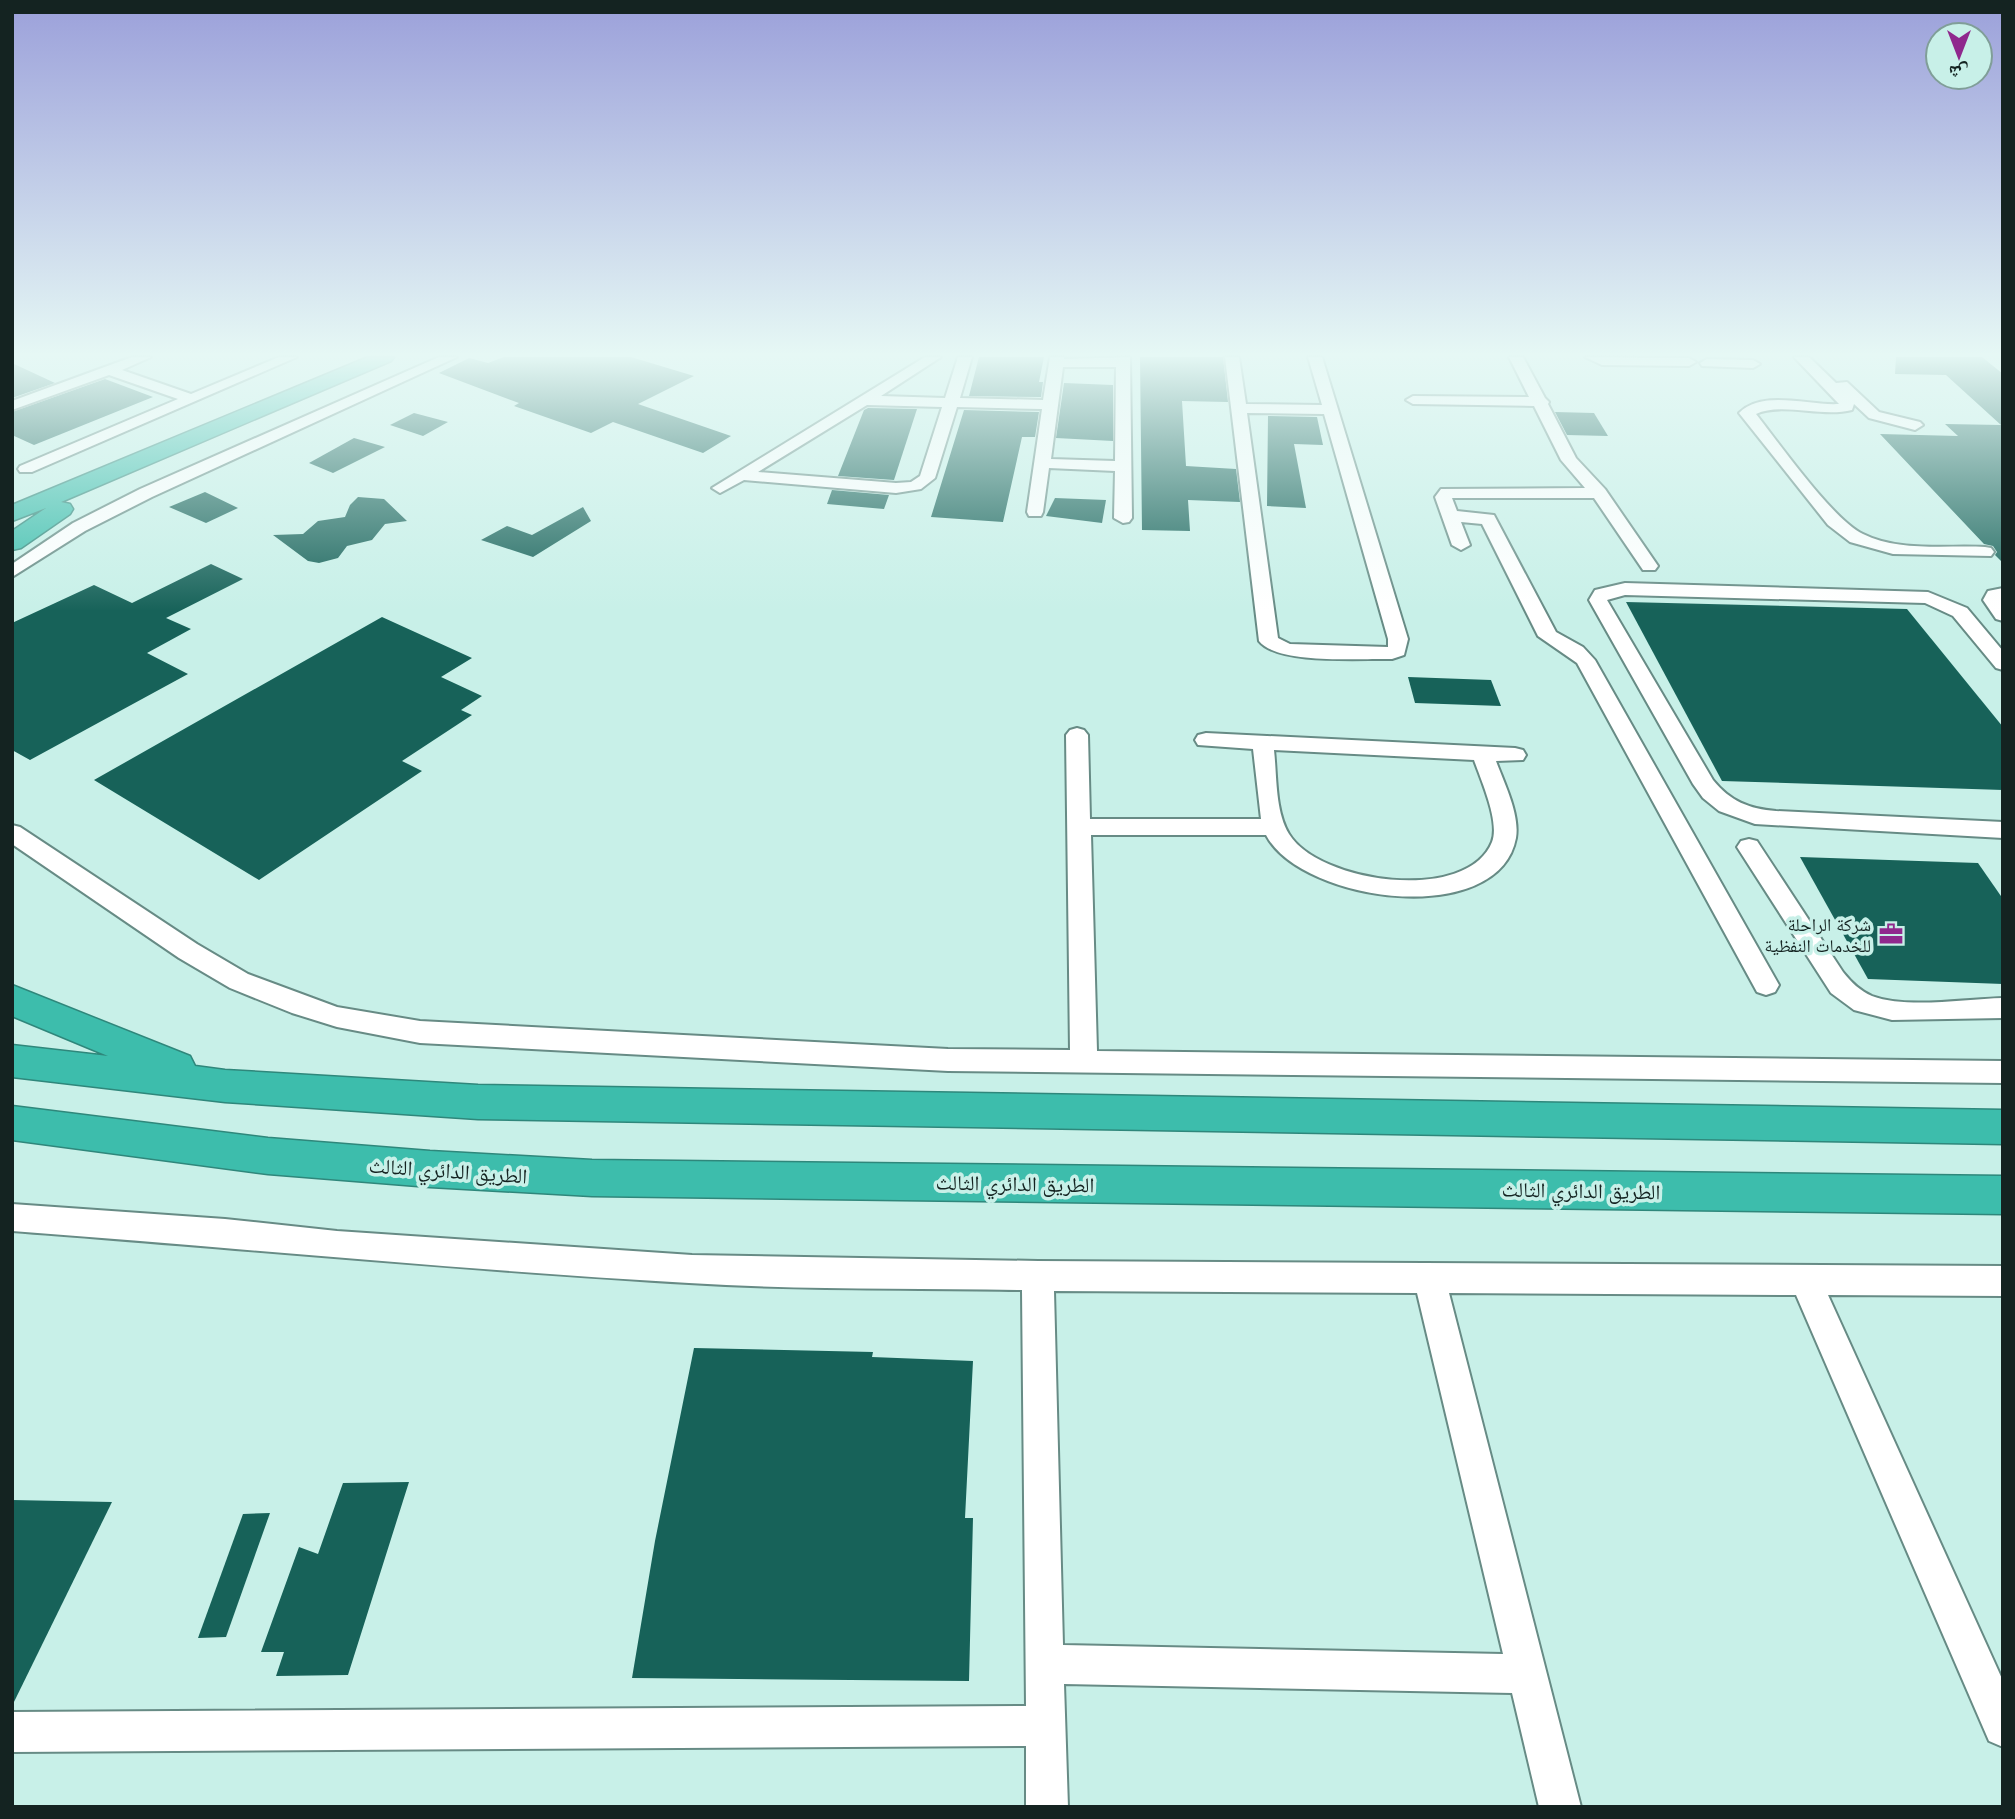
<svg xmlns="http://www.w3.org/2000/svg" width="2015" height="1819" viewBox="0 0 2015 1819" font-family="Quicksand,'Noto Naskh Arabic',sans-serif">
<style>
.building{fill:#176259}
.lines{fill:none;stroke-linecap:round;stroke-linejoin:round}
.minor-casing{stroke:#678b85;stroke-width:4}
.highway-casing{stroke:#2f877b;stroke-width:3}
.minor{fill:#fff;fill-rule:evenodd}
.highway{fill:#3dbdac;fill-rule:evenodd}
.labels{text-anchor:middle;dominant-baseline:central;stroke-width:7;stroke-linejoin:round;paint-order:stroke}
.poi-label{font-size:18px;fill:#142321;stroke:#c8f0e8;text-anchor:end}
.near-street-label{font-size:21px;fill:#142321;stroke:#c8f0e8}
</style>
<rect width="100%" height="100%" fill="#c8f0e8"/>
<g class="building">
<path d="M 504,357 L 631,357 L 694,376 L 638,404 L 731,436 L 703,453 L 613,422 L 591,433 L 514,406 L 519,403 L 439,373 L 469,358 L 488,363 Z"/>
<path d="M 979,357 L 1044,357 L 1039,382 L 1043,382 L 1041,397 L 969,396 Z"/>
<path d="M 1140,357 L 1223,357 L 1228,402 L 1182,401 L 1186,466 L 1236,469 L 1240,502 L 1188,500 L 1190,531 L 1142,530 Z"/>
<path d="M 1896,357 L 1982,357 L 2003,374 L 2003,563 L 1995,555 L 1997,552 L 1993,546 L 1984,544 L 1880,434 L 1958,436 L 1945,424 L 2001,425 L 1946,375 L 1895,374 Z"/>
<path d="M 12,363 L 55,383 L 12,398 Z"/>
<path d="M 105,379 L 153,397 L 34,445 L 12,435 L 12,412 Z"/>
<path d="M 1064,383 L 1113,385 L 1113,441 L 1056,438 Z"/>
<path d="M 868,408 L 917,409 L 894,480 L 838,476 L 864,410 Z"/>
<path d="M 964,410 L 1039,412 L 1035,437 L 1022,437 L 1003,522 L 931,517 Z"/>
<path d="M 1555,412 L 1594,413 L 1608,436 L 1567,435 Z"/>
<path d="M 414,413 L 448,422 L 423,436 L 390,425 Z"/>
<path d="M 1268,416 L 1317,417 L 1323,445 L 1294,444 L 1306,508 L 1267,506 Z"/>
<path d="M 354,438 L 385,447 L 333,473 L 309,463 Z"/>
<path d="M 832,490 L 889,495 L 884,509 L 827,504 Z"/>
<path d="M 205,492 L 238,508 L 206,523 L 169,507 Z"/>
<path d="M 358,497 L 384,499 L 407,521 L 385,524 L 372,540 L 347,546 L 338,558 L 319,563 L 308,561 L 273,535 L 303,534 L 318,521 L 345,517 L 350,505 Z"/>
<path d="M 1055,498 L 1106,500 L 1102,523 L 1046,516 Z"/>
<path d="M 583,507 L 591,521 L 533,557 L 481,540 L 507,526 L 532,535 Z"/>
<path d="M 211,564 L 243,579 L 166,618 L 191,629 L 147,653 L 188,674 L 30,760 L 12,750 L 12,623 L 94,585 L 132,603 Z"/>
<path d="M 1626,602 L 1907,609 L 2003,727 L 2003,790 L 1722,781 Z"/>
<path d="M 382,617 L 472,658 L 441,677 L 482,696 L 461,710 L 472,715 L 402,761 L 422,771 L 259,880 L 94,780 Z"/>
<path d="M 1408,677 L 1491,680 L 1501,706 L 1415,703 Z"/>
<path d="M 1800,857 L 1978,863 L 2003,899 L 2003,984 L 1868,979 Z"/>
<path d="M 694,1348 L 873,1352 L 872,1357 L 973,1361 L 965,1518 L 973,1518 L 969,1681 L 632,1678 L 655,1541 Z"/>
<path d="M 409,1482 L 348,1675 L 276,1676 L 284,1652 L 261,1652 L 299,1547 L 318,1554 L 343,1483 Z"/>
<path d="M 12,1500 L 112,1502 L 12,1706 Z"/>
<path d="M 270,1513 L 226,1637 L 198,1638 L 243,1514 Z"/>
</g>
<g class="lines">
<g class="minor-casing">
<g id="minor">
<path d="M 132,357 L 151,357 L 122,370 L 191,394 L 279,357 L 297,357 L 32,472 L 20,472 L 18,469 L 20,466 L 178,399 L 109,375 L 12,410 L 12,401 Z"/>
<path d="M 439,357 L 457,357 L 152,497 L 85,531 L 12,577 L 12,564 L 73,523 L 140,489 Z"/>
<path d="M 925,357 L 941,357 L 881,396 L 945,398 L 958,357 L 972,357 L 960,398 L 1043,400 L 1050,357 L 1064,357 L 1064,359 L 1130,357 L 1132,518 L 1129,522 L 1123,523 L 1114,518 L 1115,471 L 1049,468 L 1043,512 L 1041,516 L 1029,516 L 1027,512 L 1042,409 L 957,407 L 935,478 L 921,489 L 896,493 L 744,480 L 720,493 L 712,488 ZM 1063,367 L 1116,367 L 1115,461 L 1051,459 ZM 867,405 L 942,407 L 920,476 L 911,482 L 896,483 L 758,472 Z"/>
<path d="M 1225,357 L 1239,357 L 1246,404 L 1322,405 L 1308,357 L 1322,357 L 1408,639 L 1404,655 L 1392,659 C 1362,658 1278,665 1259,641 ZM 1247,413 L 1324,414 L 1388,639 L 1388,647 L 1290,644 L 1278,638 Z"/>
<path d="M 1509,357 L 1523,357 L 1545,398 L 1549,402 L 1548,404 L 1576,458 L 1605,489 L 1658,566 L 1655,570 L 1643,570 L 1594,498 L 1452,498 L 1457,511 L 1494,515 L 1556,632 L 1583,647 L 1595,660 L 1779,985 L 1775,992 L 1766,995 L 1757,992 L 1577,663 L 1538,636 L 1482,524 L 1461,522 L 1470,545 L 1461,550 L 1452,545 L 1435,497 L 1441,489 L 1585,488 L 1561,460 L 1534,406 L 1413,404 L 1406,400 L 1413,396 L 1529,397 Z"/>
<path d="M 1585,357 L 1689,358 L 1696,362 L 1689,366 L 1602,365 Z"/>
<path d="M 1794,357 L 1809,357 L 1836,383 L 1847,382 L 1879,412 L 1920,422 L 1923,425 L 1915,430 L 1869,418 L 1854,404 L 1852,410 C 1822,418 1782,402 1756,414 C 1779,443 1833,520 1863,534 C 1898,552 1947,545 1985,547 L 1991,548 L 1994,552 L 1991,556 L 1893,554 L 1850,542 L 1828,525 L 1739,413 C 1762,389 1810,406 1839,404 Z"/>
<path d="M 1707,359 L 1753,360 L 1760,364 L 1753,368 L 1702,366 L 1700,363 Z"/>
<path d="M 1625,583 L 1928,592 L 1967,608 L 2003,651 L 2003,670 L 1996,668 L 1953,616 L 1925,603 L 1625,595 L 1607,600 L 1713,780 C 1730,801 1749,809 1776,811 L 2003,822 L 2003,838 L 1755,824 L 1719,811 L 1703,798 L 1693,784 L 1589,600 L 1595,590 Z"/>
<path d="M 2003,588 L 2003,621 L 1996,619 L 1983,600 L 1988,591 Z"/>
<path d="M 1077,728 L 1084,730 L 1088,735 L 1090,819 L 1261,819 L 1253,749 L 1198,745 L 1195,740 L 1198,735 L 1206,733 L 1515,748 L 1523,750 L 1526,755 L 1523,760 L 1496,761 C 1504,783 1520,814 1516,838 C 1499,929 1302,903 1266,835 L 1091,835 L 1097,1051 L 2003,1061 L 2003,1083 L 948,1071 L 420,1043 L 337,1027 L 292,1013 L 230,988 L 179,958 L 12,844 L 12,825 L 20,827 L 197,944 L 248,974 L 337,1007 L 420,1021 L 948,1049 L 1070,1050 L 1066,735 L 1070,730 ZM 1274,750 L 1474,760 C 1481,780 1500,822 1492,842 C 1467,904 1319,883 1289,834 C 1275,811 1277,776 1274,750 Z"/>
<path d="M 1749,839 L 1757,841 L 1843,972 C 1851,982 1860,991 1872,996 C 1907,1009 1965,999 2003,998 L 2003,1018 L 1892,1020 L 1854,1010 L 1831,993 L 1737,847 L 1741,841 Z"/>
<path d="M 12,1204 L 225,1219 L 337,1231 L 692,1255 L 1038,1261 L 2003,1266 L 2003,1296 L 1828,1295 L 2003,1681 L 2003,1747 L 1989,1741 L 1796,1295 L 1449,1293 L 1581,1807 L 1539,1807 L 1512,1693 L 1064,1684 L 1068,1807 L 1026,1807 L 1026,1746 L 12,1752 L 12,1712 L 1026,1706 L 1022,1290 C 911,1288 799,1290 689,1283 C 463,1270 238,1248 12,1231 ZM 1054,1291 L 1417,1293 L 1503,1654 L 1063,1645 Z"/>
</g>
</g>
<g class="highway-casing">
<g id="highway">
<path d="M 368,357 L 394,357 L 391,361 L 61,502 L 70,504 L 73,509 L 70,514 L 21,548 L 12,550 L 12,531 L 46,508 L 12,521 L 12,505 Z"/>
<path d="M 12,985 L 190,1056 L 195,1066 L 225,1070 L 478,1085 L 2003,1110 L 2003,1144 L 478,1119 L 225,1102 L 12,1077 L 12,1045 L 108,1056 L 12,1016 Z"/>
<path d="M 12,1106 L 268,1138 L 430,1151 L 592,1160 L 2003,1176 L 2003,1214 L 592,1196 L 430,1187 L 268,1174 L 12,1140 Z"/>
</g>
</g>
<use href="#minor" class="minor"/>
<use href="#highway" class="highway"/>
</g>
<linearGradient id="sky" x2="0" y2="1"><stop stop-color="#9ba0da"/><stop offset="0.58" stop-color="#e6f8f5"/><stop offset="1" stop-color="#e6f8f5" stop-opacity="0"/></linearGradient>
<rect width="2015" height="611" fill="url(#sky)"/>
<defs>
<g id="office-bare" transform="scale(1.89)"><path d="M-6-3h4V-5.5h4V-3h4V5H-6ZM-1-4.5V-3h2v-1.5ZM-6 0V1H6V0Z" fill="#8f288d" stroke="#c8f0e8" stroke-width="2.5" paint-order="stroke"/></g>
</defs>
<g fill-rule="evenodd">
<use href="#office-bare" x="1891" y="934"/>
</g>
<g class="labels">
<g class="poi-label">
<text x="1871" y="924">شركة الراحلة<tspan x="1871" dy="21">للخدمات النفظية</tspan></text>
</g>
<g class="near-street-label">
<text transform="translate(448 1170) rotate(4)">الطريق الدائري الثالث</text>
<text transform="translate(1015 1183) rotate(1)">الطريق الدائري الثالث</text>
<text transform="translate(1581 1190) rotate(1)">الطريق الدائري الثالث</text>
</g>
</g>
<rect width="2015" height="1819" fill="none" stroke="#142321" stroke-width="28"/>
<g transform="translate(1959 56) rotate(180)"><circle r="33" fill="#c8f0e8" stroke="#809e98" stroke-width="2"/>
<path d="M0-5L12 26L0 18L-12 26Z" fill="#8f288d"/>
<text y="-10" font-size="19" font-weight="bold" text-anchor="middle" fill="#142321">ش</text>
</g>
</svg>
